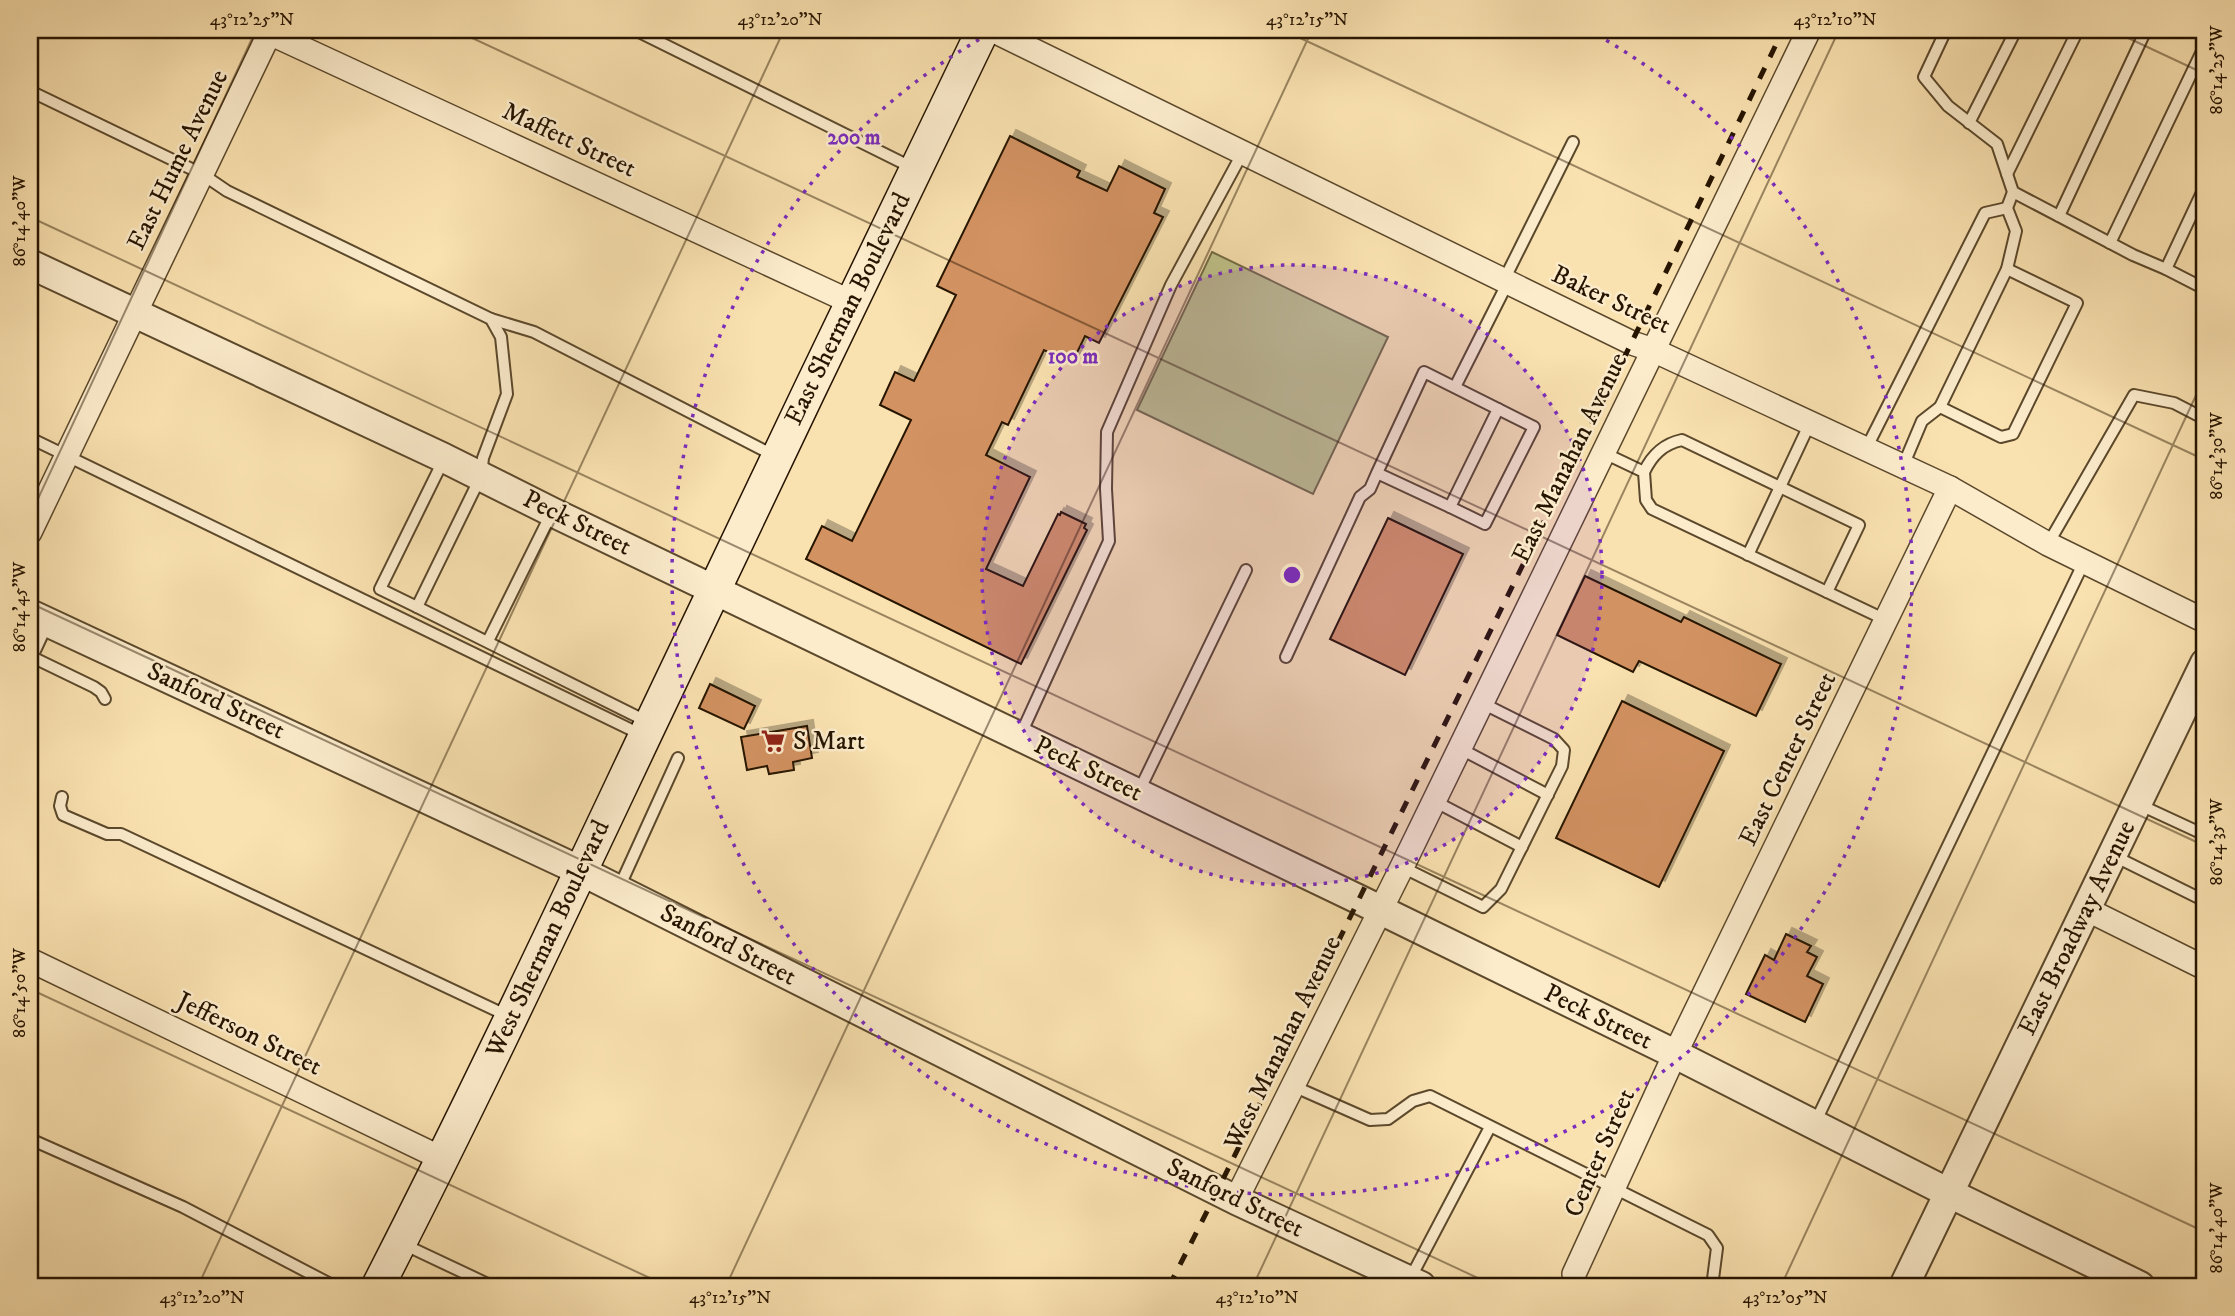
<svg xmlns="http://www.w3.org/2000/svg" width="2235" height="1316" viewBox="0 0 2235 1316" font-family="'IM FELL DW Pica',serif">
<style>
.green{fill:#c0c38a;stroke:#736c45;stroke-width:2}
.building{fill:#d39262;stroke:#261400;stroke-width:2;filter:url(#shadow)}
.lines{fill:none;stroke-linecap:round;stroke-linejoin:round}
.service-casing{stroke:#5b482c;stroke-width:14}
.minor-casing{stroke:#5b482c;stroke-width:26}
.tertiary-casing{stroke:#5b482c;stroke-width:32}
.secondary-casing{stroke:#261400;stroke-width:35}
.service{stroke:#fceccc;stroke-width:10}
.minor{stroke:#fceccc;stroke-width:23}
.tertiary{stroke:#fceccc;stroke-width:28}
.secondary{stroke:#fceccc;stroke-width:32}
.rail{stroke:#261400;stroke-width:5;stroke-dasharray:12 12;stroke-linecap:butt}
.ticks{fill:none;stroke:#261400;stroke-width:2;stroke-opacity:0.45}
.ring{fill:none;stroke:#7b2cbf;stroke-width:3.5;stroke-dasharray:3.5 7}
.labels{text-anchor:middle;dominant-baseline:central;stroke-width:5;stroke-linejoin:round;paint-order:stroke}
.street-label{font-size:26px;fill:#261400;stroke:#fceccc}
.poi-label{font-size:26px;fill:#261400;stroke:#fceccc;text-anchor:start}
.centre{fill:#7b2cbf;stroke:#fceccc;stroke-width:3.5}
.ring-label{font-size:21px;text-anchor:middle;font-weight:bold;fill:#7b2cbf;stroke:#fceccc;stroke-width:5;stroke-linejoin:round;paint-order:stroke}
.neatline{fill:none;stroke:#261400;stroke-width:2.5}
.ticks-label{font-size:18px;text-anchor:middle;fill:#261400}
</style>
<defs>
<filter id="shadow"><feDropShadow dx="6" dy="-6" stdDeviation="0" flood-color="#0004"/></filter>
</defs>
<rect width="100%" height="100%" fill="#fae2b0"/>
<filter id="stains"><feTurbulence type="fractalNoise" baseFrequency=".00286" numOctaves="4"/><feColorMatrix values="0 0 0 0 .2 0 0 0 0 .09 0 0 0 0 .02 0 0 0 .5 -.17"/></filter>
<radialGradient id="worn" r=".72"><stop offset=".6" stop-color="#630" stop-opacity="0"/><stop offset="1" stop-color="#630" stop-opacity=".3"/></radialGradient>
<path class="green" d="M 1212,252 L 1388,337 L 1313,494 L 1137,410 Z"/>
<g class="building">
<path d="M 1010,136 L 1080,171 L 1077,177 L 1107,191 L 1119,166 L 1165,189 L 1154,213 L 1163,217 L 1099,343 L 1085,336 L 1072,363 L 1044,350 L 1008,425 L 1002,422 L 986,455 L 1030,477 L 986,569 L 1023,586 L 1058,514 L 1060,515 L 1061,512 L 1086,524 L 1084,528 L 1087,530 L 1021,664 L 806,559 L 822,526 L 852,541 L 911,420 L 880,405 L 895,372 L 914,381 L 956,295 L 937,286 Z"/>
<path d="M 1388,518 L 1463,554 L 1405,675 L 1330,639 Z"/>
<path d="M 1585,576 L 1681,622 L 1684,617 L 1781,664 L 1756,716 L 1639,661 L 1633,672 L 1557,635 Z"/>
<path d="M 710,684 L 755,706 L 744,729 L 699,708 Z"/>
<path d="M 1622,701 L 1724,751 L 1659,887 L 1556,838 Z"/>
<path d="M 807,726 L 812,758 L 793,762 L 794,770 L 769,774 L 767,766 L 747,770 L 741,737 Z"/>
<path d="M 1786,934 L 1811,946 L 1807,952 L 1817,957 L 1807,976 L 1823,984 L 1805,1022 L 1746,994 L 1765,955 L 1774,960 Z"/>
</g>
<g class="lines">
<g class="service-casing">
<g id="service">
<path d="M 635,30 L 913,168"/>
<path d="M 30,91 L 202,174 L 227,191 L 491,319 L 501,337 L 507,394 L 483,458 L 481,476 L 417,607 L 648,722"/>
<path d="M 1969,123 L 2016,30"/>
<path d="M 2007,174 L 2078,30"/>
<path d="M 2205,186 L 2166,269 L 2205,289"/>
<path d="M 2013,192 L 2133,255 L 2166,269"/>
<path d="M 2059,216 L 2146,30"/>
<path d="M 2110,243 L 2205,45"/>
<path d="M 1504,280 L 1573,142"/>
<path d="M 491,319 L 534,332 L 775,456"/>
<path d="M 1455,387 L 1508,282"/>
<path d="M 1940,407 L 2001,437 L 2013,434 L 2077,303 L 2007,269"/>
<path d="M 30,438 L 642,735"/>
<path d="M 1866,449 L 1985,213 L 2007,208"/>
<path d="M 1604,453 L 1644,472 L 1646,500 L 1652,509 L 1886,620"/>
<path d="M 1903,466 L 1922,421 L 1940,407 L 2007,269 L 2016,231 L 2007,208 L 2013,192 L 1997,144 L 1948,106 L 1924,77 L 1946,30"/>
<path d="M 1644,472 C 1652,455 1663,444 1682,440 L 1859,525 L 1827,592"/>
<path d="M 1450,507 L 1485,524 L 1534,427 L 1498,409"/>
<path d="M 2048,544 L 2134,395 L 2174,403 L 2205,419"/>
<path d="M 1748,555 L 1810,423"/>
<path d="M 417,607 L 380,589 L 444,459"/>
<path d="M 47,625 L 32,657 L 94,687 L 101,692 L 105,699"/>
<path d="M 488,641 L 552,512"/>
<path d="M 1286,657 L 1360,497 L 1370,489 L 1377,473 L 1424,372 L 1498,409 L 1450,507 L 1377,473"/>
<path d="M 1020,736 L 1109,541 L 1106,489 L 1107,432 L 1171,285 L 1243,152"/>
<path d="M 1459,748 L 1548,795"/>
<path d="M 1139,791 L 1246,570"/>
<path d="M 62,797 L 60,806 L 63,815 L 107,834 L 121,834 L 508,1016"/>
<path d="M 1434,801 L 1522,847"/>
<path d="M 2138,804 L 2205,835"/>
<path d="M 2114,856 L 2205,901"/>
<path d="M 1402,867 L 1483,907 L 1501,889 L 1562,766 L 1564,750 L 1554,739 L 1482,703"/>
<path d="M 618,890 L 678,758"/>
<path d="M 1293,1086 L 1370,1120 L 1388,1119 L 1413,1101 L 1430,1096 L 1708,1235 L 1717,1248 L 1713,1279 L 1709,1286"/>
<path d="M 1814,1125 L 2084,562"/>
<path d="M 30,1139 L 183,1207 L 334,1286"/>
<path d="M 403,1244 L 492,1286"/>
<path d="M 1410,1279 L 1490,1127"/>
</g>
</g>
<g class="minor-casing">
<g id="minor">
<path d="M 263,30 L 851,302"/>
<path d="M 992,30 L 1632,343 L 1653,350 L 1950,488 L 2048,544 L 2205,621"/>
<path d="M 30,532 L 271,30"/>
<path d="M 2086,909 L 2205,968"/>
<path d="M 30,960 L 443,1159"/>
<path d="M 1236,1200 L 1402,867 L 1809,30"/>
<path d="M 1574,1274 L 1675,1054 L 1950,488"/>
</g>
</g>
<g class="tertiary-casing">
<g id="tertiary">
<path d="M 30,264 L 444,458 L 552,512 L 1358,899 L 1675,1054 L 1949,1193 L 2140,1286"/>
<path d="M 30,614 L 581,871 L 1236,1200 L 1421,1286"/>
<path d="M 1904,1286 L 2205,663"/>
</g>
</g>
<g class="secondary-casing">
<path id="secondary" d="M 378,1286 C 473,1101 561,913 650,725 C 760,493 871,261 983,30"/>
</g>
<use href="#service" class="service"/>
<use href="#minor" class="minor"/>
<use href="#tertiary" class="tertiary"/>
<use href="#secondary" class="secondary"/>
<path class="rail" d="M 1169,1286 C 1236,1157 1297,1025 1361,895 C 1502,607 1644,319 1783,30"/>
</g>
<path class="ticks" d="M 455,30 L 2205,846M 1283,30 L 2205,460M 2111,30 L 2205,74M 30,217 L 2205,1232M 30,516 L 256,30M 30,603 L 1495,1286M 30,989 L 667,1286M 198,1286 L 784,30M 726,1286 L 1312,30M 1253,1286 L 1839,30M 1781,1286 L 2205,376"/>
<circle cx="1292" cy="575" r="310" fill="#7b2cbf" fill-opacity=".12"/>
<g class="ring">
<circle cx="1292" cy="575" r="310"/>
<path d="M1588 30A620 620 0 1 1 996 30"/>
</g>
<defs>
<g id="supermarket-bare" transform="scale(1.89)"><path d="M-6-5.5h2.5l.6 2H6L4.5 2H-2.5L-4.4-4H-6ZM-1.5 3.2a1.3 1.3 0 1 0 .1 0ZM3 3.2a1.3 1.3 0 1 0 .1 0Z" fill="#8f2418" stroke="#fceccc" stroke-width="2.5" paint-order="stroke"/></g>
</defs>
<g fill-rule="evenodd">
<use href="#supermarket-bare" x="773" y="741"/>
</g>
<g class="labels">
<g class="street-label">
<text transform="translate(569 140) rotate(25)">Maffett Street</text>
<text transform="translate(178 160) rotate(-64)">East Hume Avenue</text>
<text transform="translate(1611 300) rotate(25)">Baker Street</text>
<text transform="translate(848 309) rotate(-64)">East Sherman Boulevard</text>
<text transform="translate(1570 458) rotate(-64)">East Manahan Avenue</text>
<text transform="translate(577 523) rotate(26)">Peck Street</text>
<text transform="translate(216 701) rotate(25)">Sanford Street</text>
<text transform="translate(1788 759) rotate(-64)">East Center Street</text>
<text transform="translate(1088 769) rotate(26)">Peck Street</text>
<text transform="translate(2077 928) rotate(-64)">East Broadway Avenue</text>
<text transform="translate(548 939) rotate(-65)">West Sherman Boulevard</text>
<text transform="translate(728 945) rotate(27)">Sanford Street</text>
<text transform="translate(1598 1017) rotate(26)">Peck Street</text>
<text transform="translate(249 1034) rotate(26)">Jefferson Street</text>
<text transform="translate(1283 1043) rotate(-64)">West Manahan Avenue</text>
<text transform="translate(1600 1153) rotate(-66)">Center Street</text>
<text transform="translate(1235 1198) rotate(26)">Sanford Street</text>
</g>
<g class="poi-label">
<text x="793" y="741">S Mart</text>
</g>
</g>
<circle cx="1292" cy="575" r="10" class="centre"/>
<g class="ring-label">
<text x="854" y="144">200 m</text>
<text x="1073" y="363">100 m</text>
</g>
<rect width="2235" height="1316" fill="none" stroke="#fae2b0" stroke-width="77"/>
<rect x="38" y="38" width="2158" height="1240" class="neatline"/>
<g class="ticks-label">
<text x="252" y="25">43°12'25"N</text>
<text x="780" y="25">43°12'20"N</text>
<text x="1307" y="25">43°12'15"N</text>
<text x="1835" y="25">43°12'10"N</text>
<text transform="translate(2216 70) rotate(-90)" y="6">86°14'25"W</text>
<text transform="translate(19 221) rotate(-90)" y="6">86°14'40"W</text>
<text transform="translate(2216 456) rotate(-90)" y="6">86°14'30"W</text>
<text transform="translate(19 607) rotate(-90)" y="6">86°14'45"W</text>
<text transform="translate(2216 842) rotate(-90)" y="6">86°14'35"W</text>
<text transform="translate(19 993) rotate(-90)" y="6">86°14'50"W</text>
<text transform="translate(2216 1228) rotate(-90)" y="6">86°14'40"W</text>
<text x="202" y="1303">43°12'20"N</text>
<text x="730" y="1303">43°12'15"N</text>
<text x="1257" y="1303">43°12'10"N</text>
<text x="1785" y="1303">43°12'05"N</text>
</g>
<rect width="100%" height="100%" filter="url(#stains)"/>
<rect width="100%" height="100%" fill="url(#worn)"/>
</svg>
